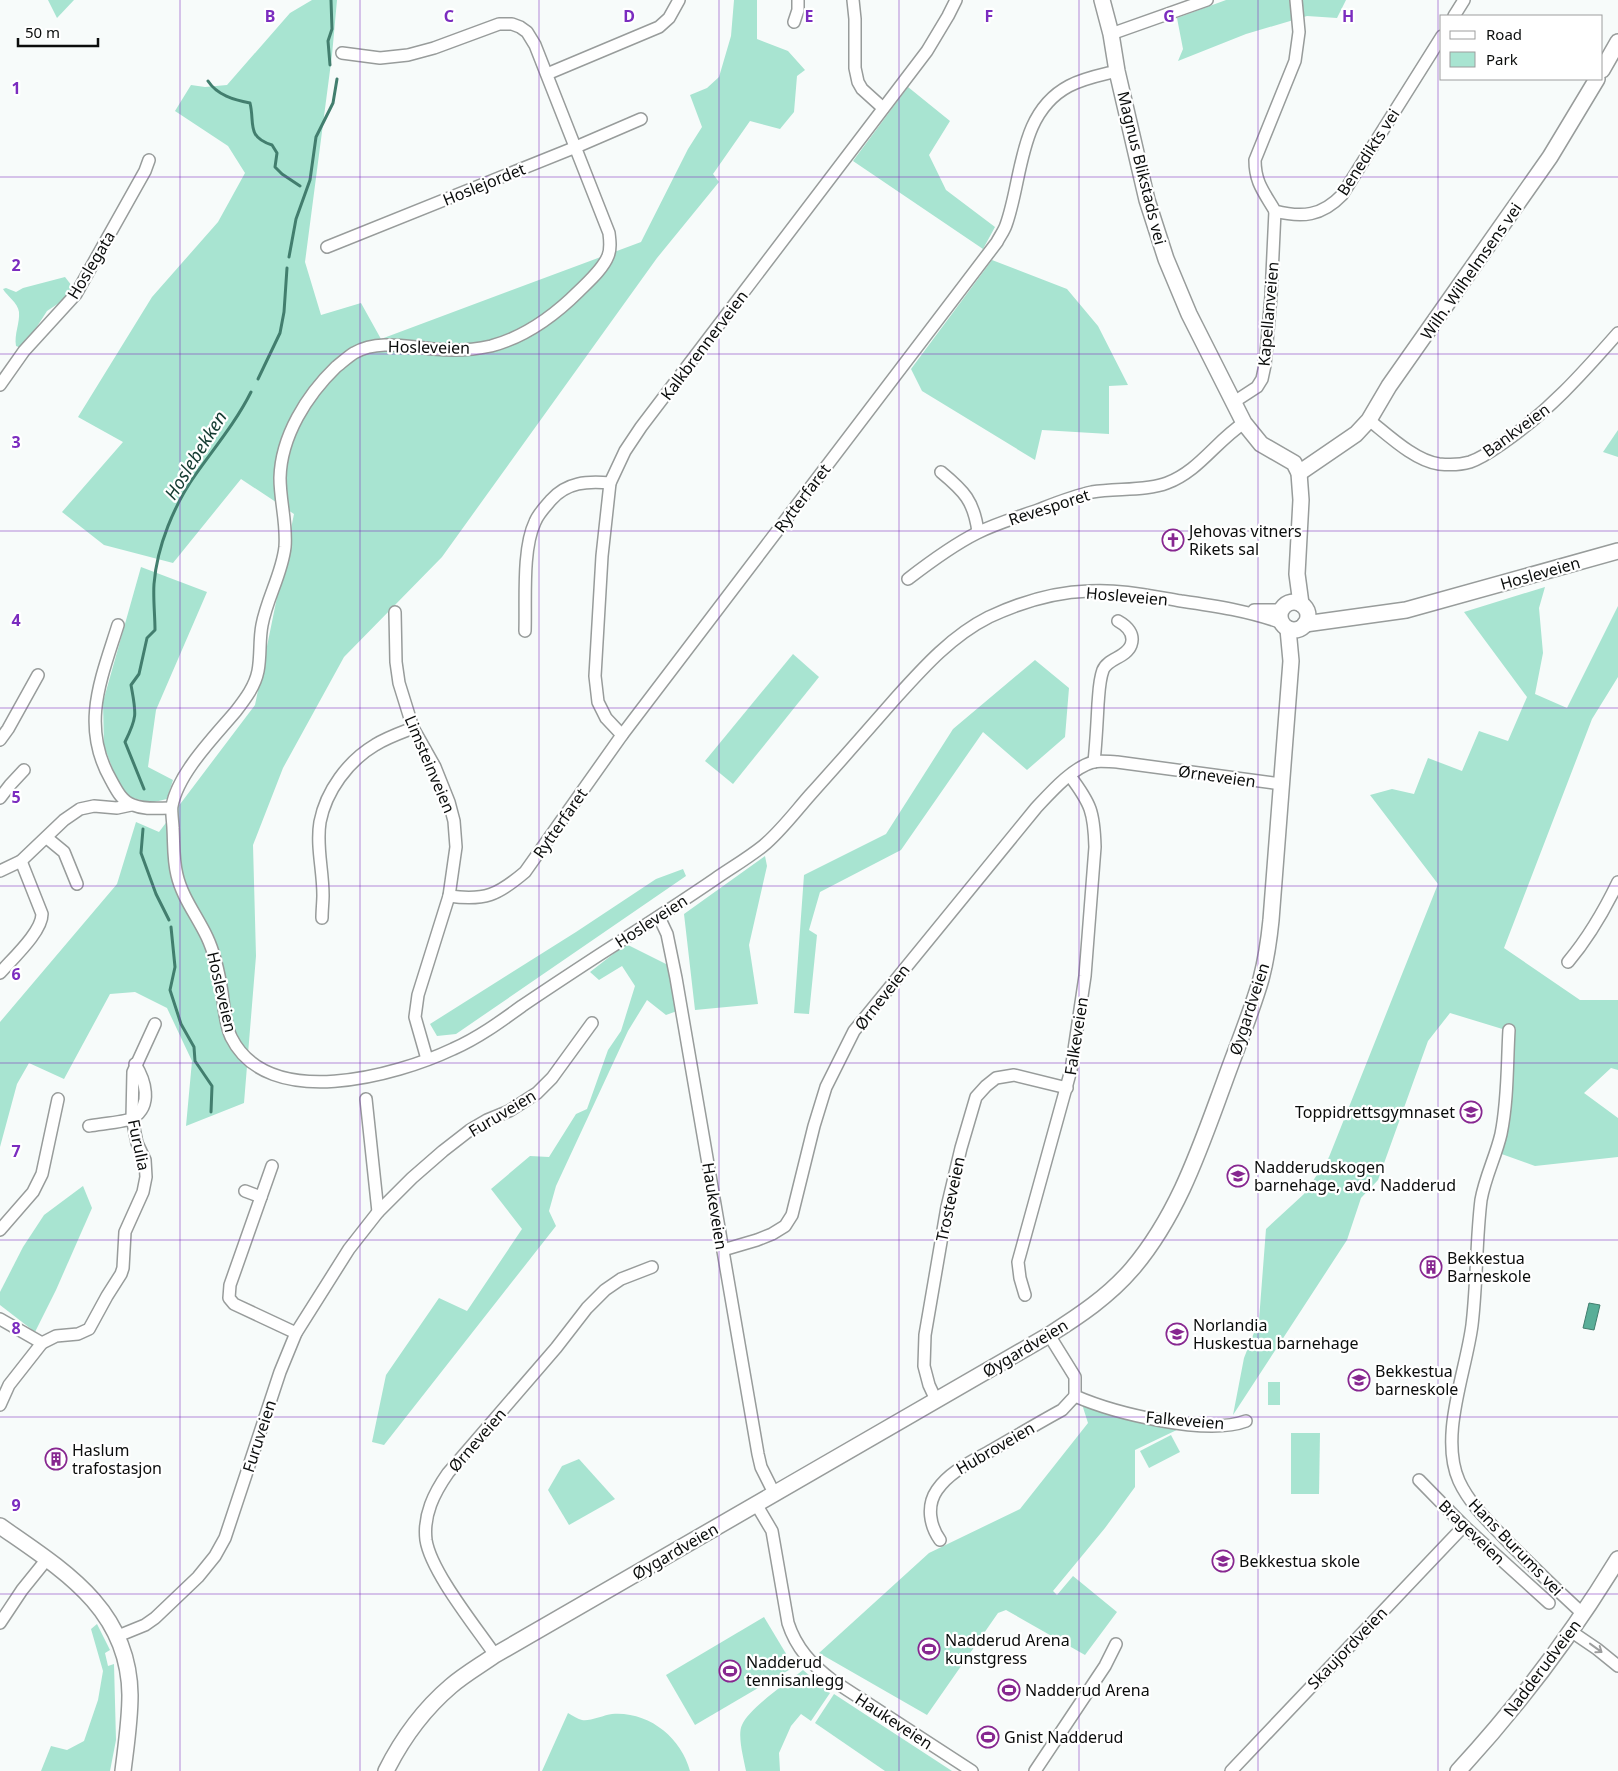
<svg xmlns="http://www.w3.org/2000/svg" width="1618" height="1771" viewBox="0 0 1618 1771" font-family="'Noto Sans',sans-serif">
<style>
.green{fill:#a8e4d1}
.water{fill:#59ae98;stroke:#427e6e}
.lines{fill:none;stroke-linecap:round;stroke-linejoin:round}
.stream{stroke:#427e6e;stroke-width:3}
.street-casing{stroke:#989c9b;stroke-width:14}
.secondary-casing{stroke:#989c9b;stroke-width:18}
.street{stroke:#fff;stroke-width:11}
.secondary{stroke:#fff;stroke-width:15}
.oneway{stroke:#9d9e9e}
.grid{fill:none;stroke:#7b2cbf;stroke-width:1;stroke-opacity:0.55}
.labels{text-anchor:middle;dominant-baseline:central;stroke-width:4.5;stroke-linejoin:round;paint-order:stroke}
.street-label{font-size:16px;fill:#0b0d0c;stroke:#fff}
.poi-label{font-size:16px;fill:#0b0d0c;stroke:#fff;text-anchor:start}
.water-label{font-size:18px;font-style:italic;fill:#133a30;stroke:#fff}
.grid-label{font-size:16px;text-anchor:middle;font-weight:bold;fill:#7b2cbf;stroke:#fff;stroke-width:4.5;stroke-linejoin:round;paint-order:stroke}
</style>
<rect width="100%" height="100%" fill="#f7fbfa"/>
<g class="green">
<path d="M 48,0 L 74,0 L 57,18 Z"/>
<path d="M 312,0 L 337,0 L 332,55 L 305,262 L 321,315 L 361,303 L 381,339 L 641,242 L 688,149 L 702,127 L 690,95 L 707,88 L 719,77 L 731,36 L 734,0 L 757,0 L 757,39 L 788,51 L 805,70 L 797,76 L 794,112 L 780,129 L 750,121 L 713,174 L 719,182 L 657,258 L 442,557 L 344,657 L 283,768 L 253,845 L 256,956 L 244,1103 L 186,1126 L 192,1061 L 167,1008 L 135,992 L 110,994 L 64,1079 L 29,1063 L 17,1084 L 0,1147 L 0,1022 L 117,884 L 136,822 L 159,832 L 255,705 L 294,514 L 241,479 L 173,563 L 104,545 L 62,512 L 123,442 L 78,417 L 152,297 L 218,222 L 245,173 L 228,146 L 175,111 L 191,85 L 205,87 L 227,85 L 290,13 Z"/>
<path d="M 1226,0 L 1346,0 L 1337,18 L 1307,16 L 1246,34 L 1178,61 L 1183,49 L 1177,18 Z"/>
<path d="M 908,87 L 950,121 L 929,155 L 946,190 L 995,227 L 983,249 L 853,161 Z"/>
<path d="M 992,260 L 1067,289 L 1098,326 L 1128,385 L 1109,386 L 1109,434 L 1042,430 L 1035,460 L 922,391 L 911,369 Z"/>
<path d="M 65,277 L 72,286 L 62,301 L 47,311 L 29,339 L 21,348 L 16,346 C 14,334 20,323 19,312 C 18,303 7,296 3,289 L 6,288 L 16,292 L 23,288 Z"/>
<path d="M 1618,430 L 1618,457 L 1603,452 Z"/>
<path d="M 141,567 L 207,592 L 156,710 L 148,767 L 173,780 L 167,799 L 150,803 L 130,797 L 118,783 L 104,746 L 103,702 Z"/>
<path d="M 1545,587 L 1539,608 L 1543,653 L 1535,694 L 1567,708 L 1618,606 L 1618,677 L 1592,719 L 1504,948 L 1580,1000 L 1618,1000 L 1618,1070 L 1611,1068 L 1584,1093 L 1618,1118 L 1618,1157 L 1535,1166 L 1496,1152 L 1509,1031 L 1450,1013 L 1428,1041 L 1378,1180 L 1361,1198 L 1347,1240 L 1233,1415 L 1244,1358 L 1259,1320 L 1266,1229 L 1304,1194 L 1329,1157 L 1438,884 L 1370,795 L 1392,789 L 1414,794 L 1428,758 L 1462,771 L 1479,731 L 1508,741 L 1527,697 L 1464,612 Z"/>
<path d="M 793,654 L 819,677 L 733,784 L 705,761 Z"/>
<path d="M 1035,660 L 1069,688 L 1065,737 L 1027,770 L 983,732 L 901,850 L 820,892 L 809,930 L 817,935 L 809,1014 L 794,1013 L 804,875 L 886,834 L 953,729 Z"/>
<path d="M 765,856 L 767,866 L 749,945 L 758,1004 L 695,1010 L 684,914 Z"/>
<path d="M 683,869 L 686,876 L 456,1034 L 437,1036 L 430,1024 L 576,932 L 656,879 Z"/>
<path d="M 626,944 L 668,965 L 677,1011 L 666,1015 L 647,1000 L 628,1031 L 556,1186 L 549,1211 L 556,1226 L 384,1445 L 372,1442 L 386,1375 L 439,1298 L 467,1311 L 522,1229 L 491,1189 L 530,1156 L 549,1157 L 576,1114 L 587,1109 L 608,1050 L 621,1031 L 635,986 L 622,966 L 599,980 L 590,972 Z"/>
<path d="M 83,1186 L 92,1208 L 56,1290 L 35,1332 L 0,1305 L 0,1292 L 23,1247 L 44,1215 Z"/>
<rect x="1268" y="1382" width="12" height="23"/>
<path d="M 1081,1401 L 1183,1427 L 1135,1450 L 1135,1487 L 1105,1528 L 1053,1591 L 1057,1595 L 1073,1576 L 1117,1612 L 1085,1655 L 1006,1610 L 998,1613 L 927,1715 L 819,1653 L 929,1553 L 1020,1509 L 1088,1423 Z"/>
<path d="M 1291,1433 L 1320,1433 L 1319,1494 L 1291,1494 Z"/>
<path d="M 1171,1435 L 1180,1452 L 1149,1468 L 1140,1451 Z"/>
<path d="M 579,1459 L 615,1499 L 569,1525 L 548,1490 L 562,1466 Z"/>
<path d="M 764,1617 L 794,1667 L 695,1725 L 666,1675 Z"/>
<path d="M 97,1624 L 110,1650 L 105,1653 L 108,1666 L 114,1664 L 116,1740 L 110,1771 L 41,1771 L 51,1746 L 67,1750 L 84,1741 L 98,1700 L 103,1671 L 91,1629 Z"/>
<path d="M 803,1670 L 830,1693 L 811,1721 L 801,1714 L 791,1726 L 779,1753 L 780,1771 L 746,1771 C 744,1760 737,1735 742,1725 C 749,1708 788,1682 803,1670 Z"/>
<path d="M 834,1694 L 952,1771 L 885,1771 L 815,1723 Z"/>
<path d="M 568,1713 C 573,1716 578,1719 582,1720 C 588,1722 604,1715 612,1714 C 648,1711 681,1737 690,1771 L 542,1771 Z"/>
</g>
<path class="water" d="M 1589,1303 L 1600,1305 L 1594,1330 L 1583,1328 Z"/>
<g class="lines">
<g class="stream">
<path d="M 330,65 L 328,41 L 332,29 L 331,0"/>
<path d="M 208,81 C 217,95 234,100 250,103 C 255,123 246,137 272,145 L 277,153 L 275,167 L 282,174 L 300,186"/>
<path d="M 289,257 L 296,219 L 310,180 L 316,137 L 333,103 L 337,79"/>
<path d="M 258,379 L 280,333 L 284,312 L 287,268"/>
<path d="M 144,789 L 125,742 C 138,716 136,713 131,685 L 139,674 L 147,638 L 155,630 C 155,615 153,599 154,584 C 157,546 174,505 196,474 C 215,447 236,422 251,392"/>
<path d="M 143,829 L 141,853 L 156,894 L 169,920"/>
<path d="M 171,927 L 175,967 L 170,990 L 181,1024 L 194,1047 L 195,1061 L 212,1086 L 211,1112"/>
</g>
<g class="street-casing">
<g id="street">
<path d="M 853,0 L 855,19 L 855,68 L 858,82 L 862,89 L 883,108"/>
<path d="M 1296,0 L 1299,32 L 1295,61 L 1255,160 C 1255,183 1264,192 1275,211 C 1302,218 1322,216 1342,195 L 1442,36"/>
<path d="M 1454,16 L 1464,0"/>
<path d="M 794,22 L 798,10 L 798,0"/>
<path d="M 1111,34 L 1207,0"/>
<path d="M 342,53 L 380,58 L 408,55 L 434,48 L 499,24 L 512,24 L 520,27 L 527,32 L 535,45 L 609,233 C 610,241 611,249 608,256 C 603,269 588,282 579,291 C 554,316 525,337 491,346 C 473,350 452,351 434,349 C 408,347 378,339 354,353 C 350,355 340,364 336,367 C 307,395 281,436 280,478 C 280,501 287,524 285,547 C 282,574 267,598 262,625 C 259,640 261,655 258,671 C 255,686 246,698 236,711 C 215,736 178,773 172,806 C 171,810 173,824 173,828 C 174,844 173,859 177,875 C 182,897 197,916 207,937 C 215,954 219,973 222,992 C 224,1007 225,1024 231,1037 C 268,1112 396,1076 453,1049 C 478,1038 500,1022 522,1006 C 547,989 573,972 599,955 C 638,930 677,905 715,879 C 731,868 748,858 763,846 C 780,832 795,812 810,795 C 838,764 866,732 894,700 C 922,669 951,636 989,617 C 1021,602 1054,592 1089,591 C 1120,589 1151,596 1181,601 C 1216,606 1249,611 1282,623"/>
<path d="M 547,74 L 659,27 L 669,18 L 679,0"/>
<path d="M 327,247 L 576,147 L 641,119"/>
<path d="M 0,385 L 24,351 L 76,294 L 145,171 L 149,160"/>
<path d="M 1234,402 L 1257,387 L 1262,379 L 1265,365 L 1271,296 L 1275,211"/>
<path d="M 1369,420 C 1388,435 1415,461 1439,464 C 1449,465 1460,465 1470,462 C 1482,458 1493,450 1503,443 C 1548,412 1582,374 1618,333"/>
<path d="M 941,472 C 964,491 974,501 978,532"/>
<path d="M 908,579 C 930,562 953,545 977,533 C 997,523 1018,517 1038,510 C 1056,503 1073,496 1092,492 C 1115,488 1147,491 1167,483 C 1199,471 1216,441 1244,423"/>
<path d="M 1254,610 L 1282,610"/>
<path d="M 395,612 L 396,662 L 399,683 L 413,728 L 435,767 L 449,802 L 454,821 L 456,847 L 449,896 L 418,995 L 415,1017 L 427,1059"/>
<path d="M 118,625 C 101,679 80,726 111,780 C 116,789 122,802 133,805 C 145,810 158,808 171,808"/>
<path d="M 525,631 C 526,600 522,549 535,522 C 538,514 545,507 551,500 C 567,482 587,481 610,483"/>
<path d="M 622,735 L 606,718 L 598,702 L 595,676 L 602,556 L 610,483 L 625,451 L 641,427 L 927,51 L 948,16 L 956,0"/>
<path d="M 0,740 L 8,729 L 38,675"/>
<path d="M 1094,762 C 1096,743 1097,724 1098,704 C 1099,693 1099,681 1103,670 C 1108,658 1126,658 1131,645 C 1135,634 1127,626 1118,621"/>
<path d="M 0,798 L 10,785 L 24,770"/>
<path d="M 47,838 L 64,852 L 77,884"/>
<path d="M 0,871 L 21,861 L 64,820 L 80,809 L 94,806 L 117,808 L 131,805"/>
<path d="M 449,896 C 485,901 498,895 525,872 L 622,735 L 997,242 C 1000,236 1004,231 1006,225 C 1023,178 1018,113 1069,86 C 1084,78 1101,75 1117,71"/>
<path d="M 659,917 L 667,934 L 676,978 L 758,1454 L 761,1467 L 774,1493"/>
<path d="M 322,918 C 322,910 323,902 323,895 C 323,870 316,846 320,822 C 326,791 348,761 375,745 C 386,738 400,733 413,728"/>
<path d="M 1568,962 C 1589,937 1604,911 1618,882"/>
<path d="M 0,973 C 12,959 42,932 42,914 L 21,861"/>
<path d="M 1509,1030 C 1507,1064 1508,1100 1501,1134 C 1496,1156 1485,1177 1481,1200 C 1476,1241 1477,1283 1472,1325 C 1466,1372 1439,1436 1459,1481 C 1470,1505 1491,1524 1509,1543 C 1533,1567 1558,1591 1583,1614"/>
<path d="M 366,1099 L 378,1212"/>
<path d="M 89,1126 C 99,1124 126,1122 133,1118 C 153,1105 145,1080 135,1064"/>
<path d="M 272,1166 L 230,1285 L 229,1298 L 234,1304 L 296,1333"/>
<path d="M 245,1191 L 261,1197"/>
<path d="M 0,1230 L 33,1192 L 42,1174 L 58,1099"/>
<path d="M 723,1250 L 757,1240 L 772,1234 L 785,1226 L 792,1215 L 814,1126 L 826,1087 L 854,1031 L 1036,808 C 1051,792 1072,768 1093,762 C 1100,760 1110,762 1117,762 L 1281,784"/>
<path d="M 1025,1295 L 1020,1278 L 1018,1262 L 1071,1070 L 1085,976 L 1095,847 C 1094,812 1091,804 1070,776"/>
<path d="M 0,1319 L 42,1343"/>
<path d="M 1049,1335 L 1075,1377 L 1075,1396 C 1114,1413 1206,1436 1246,1421"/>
<path d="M 936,1400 L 929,1385 L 924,1366 L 925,1335 L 947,1207 L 961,1148 L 976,1097 L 986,1086 L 996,1078 L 1014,1075 L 1067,1088"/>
<path d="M 0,1405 L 9,1385 L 42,1343 L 56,1336 L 78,1334 L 89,1329 L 107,1296 L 121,1274 L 123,1268 L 125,1232 L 143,1192 L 146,1177 L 145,1160 L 137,1143 L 132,1118 L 133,1072 L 155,1024"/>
<path d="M 1419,1480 L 1464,1526 L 1549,1603"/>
<path d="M 756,1504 L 772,1531 L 788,1623 C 796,1648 812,1665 832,1680 L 972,1771"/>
<path d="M 940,1540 C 930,1526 926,1506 937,1490 C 950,1471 973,1461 992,1450 C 1015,1437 1038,1423 1062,1410 L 1075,1396"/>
<path d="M 0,1623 L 22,1590 L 47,1559"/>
<path d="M 1572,1632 L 1597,1649 L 1618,1666"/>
<path d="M 118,1636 L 145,1625 L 155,1618 L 198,1577 L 215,1556 L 225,1538 L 280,1372 L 296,1333 L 349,1249 L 378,1212 L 412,1178 L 443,1151 L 470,1130 L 487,1120 L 509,1111 L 537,1093 L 552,1078 L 592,1023"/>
<path d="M 495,1655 C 476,1627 431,1572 426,1540 C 423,1515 434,1493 448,1473 L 556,1348 L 587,1308 L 605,1290 L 621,1279 L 652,1267"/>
<path d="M 1035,1771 L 1105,1666 L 1116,1644"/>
<path d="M 1231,1771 L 1464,1526"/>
</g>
</g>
<g class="secondary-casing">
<g id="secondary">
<path d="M 1102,0 L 1111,34 L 1117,71 L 1147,200 L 1166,259 L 1189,314 L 1244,423 L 1261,444 L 1294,463 L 1299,473 L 1301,500 L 1297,574 L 1301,604"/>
<path d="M 1602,70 L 1618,42"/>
<path d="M 1299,473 L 1356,434 L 1369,420 L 1389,386 L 1550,157 L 1597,79"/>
<circle cx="1294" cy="616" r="14"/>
<path d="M 1305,624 L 1406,610 L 1618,551"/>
<path d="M 0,1526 C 63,1570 129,1609 130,1695 C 130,1721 126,1746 123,1771"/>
<path d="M 386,1771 C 402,1739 424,1709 451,1686 C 465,1674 481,1665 495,1655 L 1049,1335 C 1079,1316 1109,1296 1132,1269 C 1178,1215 1200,1148 1224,1083 C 1236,1049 1251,1014 1261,979 C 1266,960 1269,940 1271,920 L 1291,661 L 1288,629"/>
<path d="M 1458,1771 C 1519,1705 1571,1636 1618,1559"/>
</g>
</g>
<use href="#street" class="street"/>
<use href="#secondary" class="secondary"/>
</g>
<defs><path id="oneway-shaft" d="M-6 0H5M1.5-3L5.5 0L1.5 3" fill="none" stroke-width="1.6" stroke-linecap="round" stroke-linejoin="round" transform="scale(1.25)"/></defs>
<use class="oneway" href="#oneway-shaft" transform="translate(1596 1648) rotate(36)"/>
<path class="grid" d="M 180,0 L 180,1771M 360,0 L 360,1771M 539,0 L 539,1771M 719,0 L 719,1771M 899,0 L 899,1771M 1079,0 L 1079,1771M 1258,0 L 1258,1771M 1438,0 L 1438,1771M 0,177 L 1618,177M 0,354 L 1618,354M 0,531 L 1618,531M 0,708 L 1618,708M 0,886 L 1618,886M 0,1063 L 1618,1063M 0,1240 L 1618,1240M 0,1417 L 1618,1417M 0,1594 L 1618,1594"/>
<defs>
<g id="church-ring" transform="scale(1.125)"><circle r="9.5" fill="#fff" stroke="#872790" stroke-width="1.5"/><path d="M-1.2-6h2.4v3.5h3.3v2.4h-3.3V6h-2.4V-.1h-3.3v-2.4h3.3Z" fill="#872790"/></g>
<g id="university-ring" transform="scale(1.125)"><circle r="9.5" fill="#fff" stroke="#872790" stroke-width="1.5"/><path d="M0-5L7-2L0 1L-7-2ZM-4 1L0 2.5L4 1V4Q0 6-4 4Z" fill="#872790"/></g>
<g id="school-ring" transform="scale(1.125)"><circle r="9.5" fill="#fff" stroke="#872790" stroke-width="1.5"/><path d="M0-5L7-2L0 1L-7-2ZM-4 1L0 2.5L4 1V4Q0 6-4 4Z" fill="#872790"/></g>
<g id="building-ring" transform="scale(1.125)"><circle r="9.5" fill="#fff" stroke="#872790" stroke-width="1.5"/><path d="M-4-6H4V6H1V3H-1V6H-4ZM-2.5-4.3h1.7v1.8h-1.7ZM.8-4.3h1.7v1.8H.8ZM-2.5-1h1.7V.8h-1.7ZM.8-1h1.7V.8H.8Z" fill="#872790"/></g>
<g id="stadium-ring" transform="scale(1.125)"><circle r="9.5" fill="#fff" stroke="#872790" stroke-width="1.5"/><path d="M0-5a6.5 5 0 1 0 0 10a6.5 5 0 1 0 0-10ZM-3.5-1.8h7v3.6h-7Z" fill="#872790"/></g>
</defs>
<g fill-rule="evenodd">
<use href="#church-ring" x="1173" y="540"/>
<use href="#university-ring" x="1471" y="1112"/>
<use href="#school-ring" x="1238" y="1176"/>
<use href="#building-ring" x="1431" y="1267"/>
<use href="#school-ring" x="1177" y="1334"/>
<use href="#school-ring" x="1359" y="1380"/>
<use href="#building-ring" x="56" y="1459"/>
<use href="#school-ring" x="1223" y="1561"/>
<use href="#stadium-ring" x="929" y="1649"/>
<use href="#stadium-ring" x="730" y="1671"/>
<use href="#stadium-ring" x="1009" y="1690"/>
<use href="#stadium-ring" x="988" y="1737"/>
</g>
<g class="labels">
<g class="street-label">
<text transform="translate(1368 152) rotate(-57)">Benedikts vei</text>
<text transform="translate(1142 168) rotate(76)">Magnus Blikstads vei</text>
<text transform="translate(484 184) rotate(-22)">Hoslejordet</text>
<text transform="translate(91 265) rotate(-59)">Hoslegata</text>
<text transform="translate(1471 271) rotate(-55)">Wilh. Wilhelmsens vei</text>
<text transform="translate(1268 314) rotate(-85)">Kapellanveien</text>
<text transform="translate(704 345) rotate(-53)">Kalkbrennerveien</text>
<text transform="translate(429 347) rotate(1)">Hosleveien</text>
<text transform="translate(1516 430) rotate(-36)">Bankveien</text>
<text transform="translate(802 498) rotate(-53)">Rytterfaret</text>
<text transform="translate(1049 507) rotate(-18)">Revesporet</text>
<text transform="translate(1540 573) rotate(-16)">Hosleveien</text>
<text transform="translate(1127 596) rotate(5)">Hosleveien</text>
<text transform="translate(430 764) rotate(67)">Limsteinveien</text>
<text transform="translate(1217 776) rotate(8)">Ørneveien</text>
<text transform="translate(560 823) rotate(-55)">Rytterfaret</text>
<text transform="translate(651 921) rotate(-33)">Hosleveien</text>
<text transform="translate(222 992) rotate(77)">Hosleveien</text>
<text transform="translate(882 997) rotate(-52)">Ørneveien</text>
<text transform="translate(1249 1009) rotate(-72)">Øygardveien</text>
<text transform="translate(1076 1036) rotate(-81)">Falkeveien</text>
<text transform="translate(502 1113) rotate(-31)">Furuveien</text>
<text transform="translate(139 1145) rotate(78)">Furulia</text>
<text transform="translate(950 1199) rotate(-78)">Trosteveien</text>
<text transform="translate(715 1206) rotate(81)">Haukeveien</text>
<text transform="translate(1025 1348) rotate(-31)">Øygardveien</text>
<text transform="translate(1185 1420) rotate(5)">Falkeveien</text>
<text transform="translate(259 1436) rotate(-72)">Furuveien</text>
<text transform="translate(477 1440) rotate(-49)">Ørneveien</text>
<text transform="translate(995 1448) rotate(-30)">Hubroveien</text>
<text transform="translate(1472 1532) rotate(44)">Brageveien</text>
<text transform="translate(1516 1547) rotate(46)">Hans Burums vei</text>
<text transform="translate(675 1551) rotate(-30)">Øygardveien</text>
<text transform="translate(1347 1648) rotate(-46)">Skaujordveien</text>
<text transform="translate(1542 1668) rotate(-53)">Nadderudveien</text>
<text transform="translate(894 1721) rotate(33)">Haukeveien</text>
</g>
<g class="poi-label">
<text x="1189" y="531">Jehovas vitners<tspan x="1189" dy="18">Rikets sal</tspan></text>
<text x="1455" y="1112" text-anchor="end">Toppidrettsgymnaset</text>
<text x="1254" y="1167">Nadderudskogen<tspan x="1254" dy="18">barnehage, avd. Nadderud</tspan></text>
<text x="1447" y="1258">Bekkestua<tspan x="1447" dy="18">Barneskole</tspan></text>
<text x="1193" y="1325">Norlandia<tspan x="1193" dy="18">Huskestua barnehage</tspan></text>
<text x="1375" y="1371">Bekkestua<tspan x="1375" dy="18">barneskole</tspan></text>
<text x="72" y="1450">Haslum<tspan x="72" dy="18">trafostasjon</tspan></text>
<text x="1239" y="1561">Bekkestua skole</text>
<text x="945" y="1640">Nadderud Arena<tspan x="945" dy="18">kunstgress</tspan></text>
<text x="746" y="1662">Nadderud<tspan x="746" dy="18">tennisanlegg</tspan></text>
<text x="1025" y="1690">Nadderud Arena</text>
<text x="1004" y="1737">Gnist Nadderud</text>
</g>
<g class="water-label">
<text transform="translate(195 455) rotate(-58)">Hoslebekken</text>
</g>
</g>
<g class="grid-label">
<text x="270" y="22">B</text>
<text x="449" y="22">C</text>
<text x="629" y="22">D</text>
<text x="809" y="22">E</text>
<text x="989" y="22">F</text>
<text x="1169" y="22">G</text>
<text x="1348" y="22">H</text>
<text x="16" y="94">1</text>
<text x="16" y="271">2</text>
<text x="16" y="448">3</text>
<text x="16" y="626">4</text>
<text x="16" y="803">5</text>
<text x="16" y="980">6</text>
<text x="16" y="1157">7</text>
<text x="16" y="1334">8</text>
<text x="16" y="1511">9</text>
</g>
<rect x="1440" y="15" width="162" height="65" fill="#ffffff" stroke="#9d9e9e"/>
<rect x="1450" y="31" width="25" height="8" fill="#ffffff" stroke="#9d9e9e"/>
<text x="1486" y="40" font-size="15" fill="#0b0d0c">Road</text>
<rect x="1450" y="52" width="25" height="15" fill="#a8e4d1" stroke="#9d9e9e"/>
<text x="1486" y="65" font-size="15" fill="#0b0d0c">Park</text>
<path d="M18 38v8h80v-8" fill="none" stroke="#0b0d0c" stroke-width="2.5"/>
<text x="25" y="38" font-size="15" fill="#0b0d0c" stroke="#ffffff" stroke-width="4" paint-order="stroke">50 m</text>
</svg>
